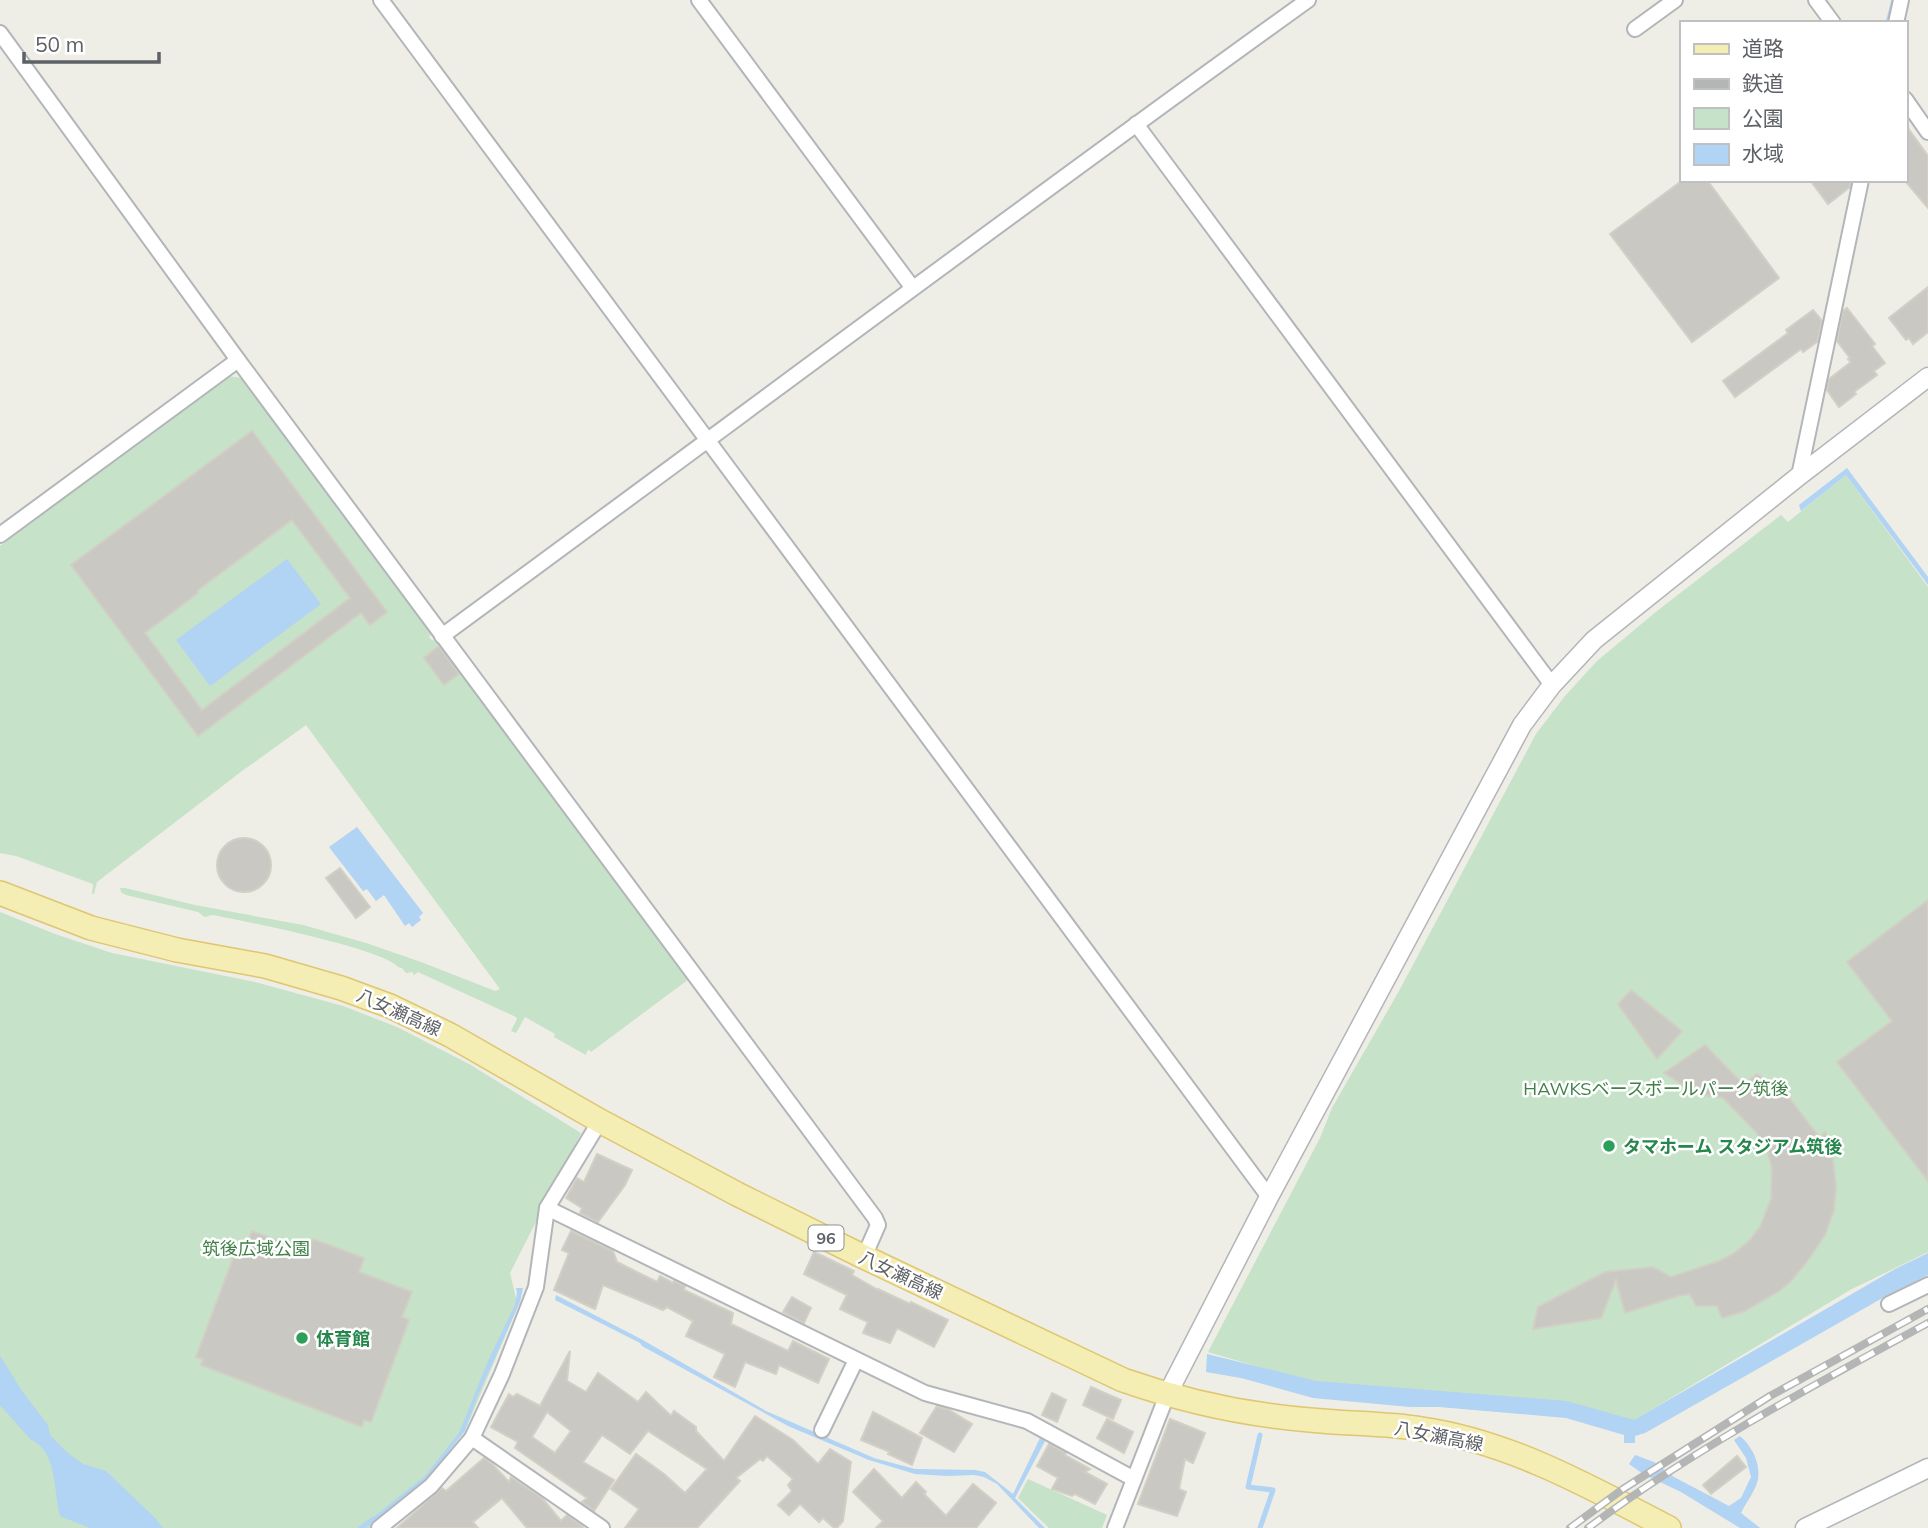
<svg xmlns="http://www.w3.org/2000/svg" width="1928" height="1528" viewBox="0 0 1928 1528" font-family="Mulish,'Noto Sans JP',sans-serif">
<style>
.green{fill:#c6e2c8}
.water{fill:#b1d3f4}
.lines{fill:none;stroke-linecap:round;stroke-linejoin:round}
.stream{stroke:#b1d3f4;stroke-width:5}
.building{fill:#cac8c3;stroke:#d2cfc5;stroke-width:2;fill-rule:evenodd}
.minor-casing{stroke:#b3b6b9;stroke-width:18}
.tertiary-casing{stroke:#b3b6b9;stroke-width:21}
.primary-casing{stroke:#dfc66f;stroke-width:26}
.minor{stroke:#fff;stroke-width:14}
.tertiary{stroke:#fff;stroke-width:18}
.primary{stroke:#f4eeb5;stroke-width:23}
.rail-casing{stroke:#b4b5b5;stroke-width:8}
.rail{stroke:#fff;stroke-width:5;stroke-dasharray:16;stroke-linecap:butt}
.leisure-dot{fill:#2e9e5b;stroke:#fff;stroke-width:2.5}
.labels{text-anchor:middle;dominant-baseline:central;stroke-width:5;stroke-linejoin:round;paint-order:stroke}
.shield{fill:#fff;stroke:#8e9093;stroke-width:2}
.shield-label{font-size:16px;font-weight:bold;fill:#5e6165}
.street-label{font-size:18px;fill:#5e6165;stroke:#fff}
.park-label{font-size:18px;fill:#418048;stroke:#fff}
.leisure-label{font-size:18px;font-weight:bold;fill:#27864d;stroke:#fff;text-anchor:start}
</style>
<rect width="100%" height="100%" fill="#eeede6"/>
<g class="green">
<path d="M 228,376 L 242,378 L 431,633 L 429,638 L 441,645 L 689,979 L 591,1052 L 590,1050 L 587,1051 L 586,1055 L 554,1037 L 555,1034 L 525,1017 L 516,1033 L 511,1031 L 517,1019 L 516,1017 L 418,972 L 414,975 L 412,972 L 406,973 L 402,968 L 398,967 C 385,949 241,920 212,915 L 205,917 L 198,912 L 126,895 L 121,892 L 120,888 L 125,888 L 195,905 L 303,925 L 366,943 L 421,962 L 495,991 L 500,989 L 306,725 L 242,771 L 97,882 L 94,894 L 92,894 L 93,884 L 16,856 L 0,853 L 0,546 Z"/>
<path d="M 1846,475 L 1928,587 L 1928,1252 L 1850,1290 L 1631,1422 L 1310,1382 L 1208,1352 L 1320,1138 L 1332,1108 L 1399,991 L 1536,734 L 1565,696 L 1597,661 L 1657,611 L 1781,515 L 1788,522 Z"/>
<path d="M 0,912 L 55,934 L 112,953 L 255,982 L 343,1006 L 397,1027 L 469,1064 L 581,1133 L 510,1273 L 518,1306 L 467,1426 L 423,1485 L 370,1528 L 0,1528 Z"/>
<path d="M 1028,1479 L 1107,1515 L 1102,1528 L 1049,1528 L 1018,1498 Z"/>
</g>
<g class="water">
<path d="M 1847,468 L 1928,577 L 1928,585 L 1846,475 L 1801,511 L 1799,505 Z"/>
<path d="M 287,559 L 321,604 L 210,686 L 176,640 Z"/>
<path d="M 357,827 L 423,913 L 419,917 L 421,920 L 412,927 L 409,923 L 405,926 L 384,895 L 376,901 L 367,889 L 363,891 L 329,847 Z"/>
<path d="M 1928,1253 L 1928,1275 L 1886,1296 L 1645,1433 L 1635,1436 L 1635,1443 L 1624,1443 L 1624,1435 L 1566,1418 L 1439,1407 L 1410,1407 L 1313,1398 L 1241,1378 L 1206,1372 L 1207,1354 L 1316,1381 L 1567,1401 L 1634,1420 L 1895,1269 Z"/>
<path d="M 516,1288 L 523,1288 L 520,1302 L 478,1395 L 465,1431 L 423,1484 L 372,1523 L 370,1520 L 425,1476 L 459,1433 L 488,1361 L 515,1305 L 517,1293 Z"/>
<path d="M 556,1295 L 641,1339 L 766,1411 L 874,1458 L 915,1469 L 975,1470 L 985,1472 L 1013,1494 L 1040,1438 L 1045,1441 L 1015,1498 L 1045,1528 L 1039,1528 L 997,1484 L 984,1477 L 974,1475 L 947,1476 L 915,1474 L 869,1460 L 788,1426 L 642,1346 L 640,1343 L 555,1300 Z"/>
<path d="M 0,1356 L 22,1391 L 48,1425 L 50,1435 L 68,1453 L 83,1464 L 106,1471 L 155,1518 L 163,1528 L 90,1528 L 60,1516 C 54,1494 57,1449 31,1440 L 0,1405 Z"/>
<path d="M 1740,1436 C 1754,1448 1764,1470 1755,1488 C 1751,1497 1745,1504 1741,1513 L 1760,1528 L 1740,1528 L 1681,1492 L 1643,1474 L 1629,1464 L 1635,1455 L 1654,1462 L 1674,1477 L 1729,1506 L 1741,1498 L 1751,1477 L 1746,1458 L 1734,1440 Z"/>
</g>
<g class="lines">
<g class="stream">
<path d="M 1888,23 L 1894,0"/>
<path d="M 361,1528 L 374,1519"/>
<path d="M 1260,1528 L 1273,1490 L 1248,1487 L 1260,1435"/>
</g>
</g>
<g class="building">
<path d="M 1905,124 L 1928,156 L 1928,208 L 1905,181 Z"/>
<path d="M 1683,180 L 1707,180 L 1779,278 L 1692,342 L 1610,234 Z"/>
<path d="M 1810,180 L 1851,180 L 1850,187 L 1828,204 Z"/>
<path d="M 1928,287 L 1928,332 L 1913,344 L 1909,338 L 1906,340 L 1889,318 Z"/>
<path d="M 1847,308 L 1875,344 L 1872,346 L 1885,363 L 1874,371 L 1877,375 L 1854,392 L 1856,394 L 1839,407 L 1827,390 L 1829,379 L 1851,362 L 1848,359 L 1850,358 L 1837,341 L 1843,311 Z"/>
<path d="M 1813,310 L 1822,321 L 1817,342 L 1803,352 L 1801,349 L 1735,397 L 1723,381 L 1788,333 L 1786,330 Z"/>
<path d="M 252,431 L 387,612 L 370,625 L 361,613 L 198,736 L 71,565 ZM 292,520 L 350,598 L 202,710 L 145,633 L 198,593 L 198,590 Z"/>
<path d="M 439,646 L 459,674 L 444,685 L 424,658 Z"/>
<circle cx="244" cy="865" r="27"/>
<path d="M 340,868 L 370,907 L 356,918 L 326,878 Z"/>
<path d="M 1928,900 L 1928,1181 L 1837,1062 L 1892,1021 L 1847,962 Z"/>
<path d="M 1631,990 L 1682,1031 L 1657,1059 L 1618,1004 Z"/>
<path d="M 1705,1045 L 1744,1085 L 1757,1074 L 1772,1084 L 1780,1086 L 1820,1138 L 1825,1132 L 1832,1151 L 1836,1186 L 1834,1210 L 1825,1235 L 1806,1263 L 1790,1282 L 1779,1291 L 1745,1311 L 1722,1318 L 1717,1306 L 1696,1306 L 1690,1294 L 1678,1296 L 1625,1313 L 1616,1280 L 1601,1318 L 1533,1329 L 1538,1307 L 1605,1272 L 1653,1267 L 1671,1277 L 1719,1261 L 1733,1254 L 1749,1241 L 1760,1227 L 1771,1199 L 1772,1169 L 1768,1152 L 1756,1132 L 1723,1098 L 1697,1094 L 1664,1073 Z"/>
<path d="M 597,1154 L 632,1170 L 625,1185 L 598,1222 L 580,1213 L 582,1208 L 566,1198 L 577,1178 L 584,1182 Z"/>
<path d="M 252,1231 L 308,1252 L 313,1239 L 364,1258 L 359,1272 L 412,1292 L 402,1317 L 409,1320 L 371,1422 L 364,1420 L 362,1427 L 201,1365 L 203,1359 L 196,1357 L 235,1253 L 242,1256 Z"/>
<path d="M 571,1231 L 613,1251 L 617,1262 L 657,1282 L 660,1276 L 673,1283 L 674,1281 L 685,1286 L 684,1290 L 733,1313 L 731,1324 L 788,1351 L 793,1341 L 829,1359 L 818,1383 L 779,1365 L 776,1374 L 745,1362 L 735,1387 L 714,1377 L 725,1354 L 686,1336 L 693,1321 L 667,1307 L 663,1310 L 603,1285 L 595,1309 L 554,1290 L 569,1253 L 562,1250 Z"/>
<path d="M 814,1252 L 854,1271 L 852,1275 L 878,1290 L 878,1289 L 910,1304 L 911,1302 L 948,1320 L 934,1347 L 897,1328 L 890,1343 L 863,1333 L 868,1322 L 840,1309 L 847,1295 L 804,1274 Z"/>
<path d="M 792,1297 L 811,1308 L 804,1323 L 783,1312 Z"/>
<path d="M 570,1351 L 567,1381 L 586,1392 L 598,1373 L 638,1402 L 646,1392 L 671,1416 L 674,1411 L 696,1427 L 696,1431 L 724,1461 L 755,1416 L 793,1440 L 818,1464 L 830,1449 L 851,1462 L 843,1521 L 837,1528 L 834,1528 L 823,1518 L 819,1522 L 800,1504 L 789,1515 L 778,1505 L 792,1491 L 788,1485 L 793,1479 L 767,1456 L 763,1461 L 760,1459 L 736,1478 L 740,1481 L 697,1528 L 625,1528 L 639,1509 L 611,1489 L 636,1454 L 664,1474 L 685,1493 L 707,1469 L 648,1431 L 630,1454 L 602,1435 L 583,1462 L 614,1480 L 594,1511 L 582,1502 L 587,1498 L 515,1448 L 518,1442 L 491,1427 L 509,1394 L 513,1397 L 517,1394 L 540,1406 ZM 547,1412 L 571,1431 L 555,1453 L 532,1437 Z"/>
<path d="M 1091,1387 L 1121,1400 L 1113,1419 L 1083,1405 Z"/>
<path d="M 1052,1393 L 1066,1400 L 1057,1422 L 1042,1415 Z"/>
<path d="M 937,1406 L 949,1410 L 972,1424 L 954,1452 L 920,1433 Z"/>
<path d="M 873,1412 L 922,1438 L 912,1465 L 888,1454 L 890,1452 L 861,1440 Z"/>
<path d="M 1107,1419 L 1133,1432 L 1124,1453 L 1097,1438 Z"/>
<path d="M 1170,1419 L 1205,1433 L 1193,1463 L 1185,1459 L 1179,1489 L 1186,1492 L 1177,1516 L 1138,1504 Z"/>
<path d="M 1049,1444 L 1066,1453 L 1065,1455 L 1090,1469 L 1085,1472 L 1107,1484 L 1095,1504 L 1075,1494 L 1072,1496 L 1052,1489 L 1058,1478 L 1037,1466 Z"/>
<path d="M 1737,1456 L 1746,1467 L 1711,1494 L 1703,1485 Z"/>
<path d="M 484,1458 L 492,1464 L 509,1482 L 511,1477 L 542,1498 L 561,1521 L 567,1515 L 583,1527 L 582,1528 L 527,1528 L 502,1498 L 473,1522 L 478,1528 L 397,1528 L 442,1488 L 446,1491 Z"/>
<path d="M 874,1469 L 902,1498 L 916,1482 L 926,1492 L 924,1494 L 946,1516 L 973,1484 L 996,1503 L 976,1528 L 876,1528 L 883,1521 L 853,1492 Z"/>
</g>
<g class="lines">
<g class="minor-casing">
<g id="minor">
<path d="M 381,0 L 1269,1197"/>
<path d="M 699,0 L 912,287"/>
<path d="M 1816,0 L 1833,23"/>
<path d="M 1896,23 L 1901,0"/>
<path d="M 1635,29 L 1675,0"/>
<path d="M 0,33 L 238,360 L 875,1218 L 878,1225 L 864,1257"/>
<path d="M 1905,99 L 1928,132"/>
<path d="M 1136,124 L 1552,685"/>
<path d="M 1799,476 L 1861,180"/>
<path d="M 0,535 L 238,360"/>
<path d="M 442,636 C 731,424 1017,209 1308,0"/>
<path d="M 547,1208 L 925,1393 L 1027,1421 L 1134,1479"/>
<path d="M 1889,1304 L 1928,1285"/>
<path d="M 822,1430 L 856,1360"/>
<path d="M 472,1438 L 602,1528"/>
<path d="M 379,1528 L 431,1486 L 472,1438 L 502,1374 L 536,1287 L 547,1208 L 600,1121"/>
<path d="M 1115,1528 L 1167,1395"/>
</g>
</g>
<g class="tertiary-casing">
<g id="tertiary">
<path d="M 1167,1395 L 1269,1197 L 1522,725 L 1552,685 L 1594,640 L 1799,476 L 1928,377"/>
<path d="M 1805,1528 L 1928,1468"/>
</g>
</g>
<g class="primary-casing">
<path id="primary" d="M 0,893 L 91,928 L 177,950 L 265,966 L 341,988 L 390,1006 L 450,1035 L 600,1121 L 737,1194 L 864,1257 L 1123,1380 C 1183,1401 1247,1415 1310,1420 C 1348,1424 1385,1423 1422,1429 C 1511,1442 1590,1487 1669,1528"/>
</g>
<use href="#minor" class="minor"/>
<use href="#tertiary" class="tertiary"/>
<use href="#primary" class="primary"/>
<g class="rail-casing">
<g id="rail">
<path d="M 1570,1528 L 1623,1489 L 1770,1396 L 1928,1309"/>
<path d="M 1588,1528 C 1694,1449 1812,1386 1928,1323"/>
</g>
</g>
<use href="#rail" class="rail"/>
</g>
<g class="leisure-dot">
<circle cx="1609" cy="1146" r="7"/>
<circle cx="302" cy="1338" r="7"/>
</g>
<g class="labels">
<rect class="shield" x="808.5" y="1225.5" width="35" height="25" rx="5"/>
<g class="shield-label">
<text x="826" y="1238">96</text>
</g>
<g class="street-label">
<text transform="translate(399 1012) rotate(24)">八女瀬高線</text>
<text transform="translate(901 1275) rotate(25)">八女瀬高線</text>
<text transform="translate(1439 1436) rotate(11)">八女瀬高線</text>
</g>
<g class="park-label">
<text x="1656" y="1088">HAWKSベースボールパーク筑後</text>
<text x="256" y="1248">筑後広域公園</text>
</g>
<g class="leisure-label">
<text x="1623" y="1146">タマホーム スタジアム筑後</text>
<text x="316" y="1338">体育館</text>
</g>
</g>
<rect x="1680" y="21" width="228" height="161" fill="#ffffff" stroke="#bfc0c1" stroke-width="2"/>
<rect x="1694" y="44" width="35" height="10" fill="#f4eeb5" stroke="#bfc0c1" stroke-width="2"/>
<text x="1742" y="56" font-size="21" fill="#5e6165">道路</text>
<rect x="1694" y="79" width="35" height="10" fill="#b4b5b5" stroke="#bfc0c1" stroke-width="2"/>
<text x="1742" y="91" font-size="21" fill="#5e6165">鉄道</text>
<rect x="1694" y="108" width="35" height="21" fill="#c6e2c8" stroke="#bfc0c1" stroke-width="2"/>
<text x="1742" y="126" font-size="21" fill="#5e6165">公園</text>
<rect x="1694" y="144" width="35" height="21" fill="#b1d3f4" stroke="#bfc0c1" stroke-width="2"/>
<text x="1742" y="161" font-size="21" fill="#5e6165">水域</text>
<path d="M24 52v10h135v-10" fill="none" stroke="#5e6165" stroke-width="3.5"/>
<text x="35" y="52" font-size="21" fill="#5e6165" stroke="#ffffff" stroke-width="5" paint-order="stroke">50 m</text>
</svg>
